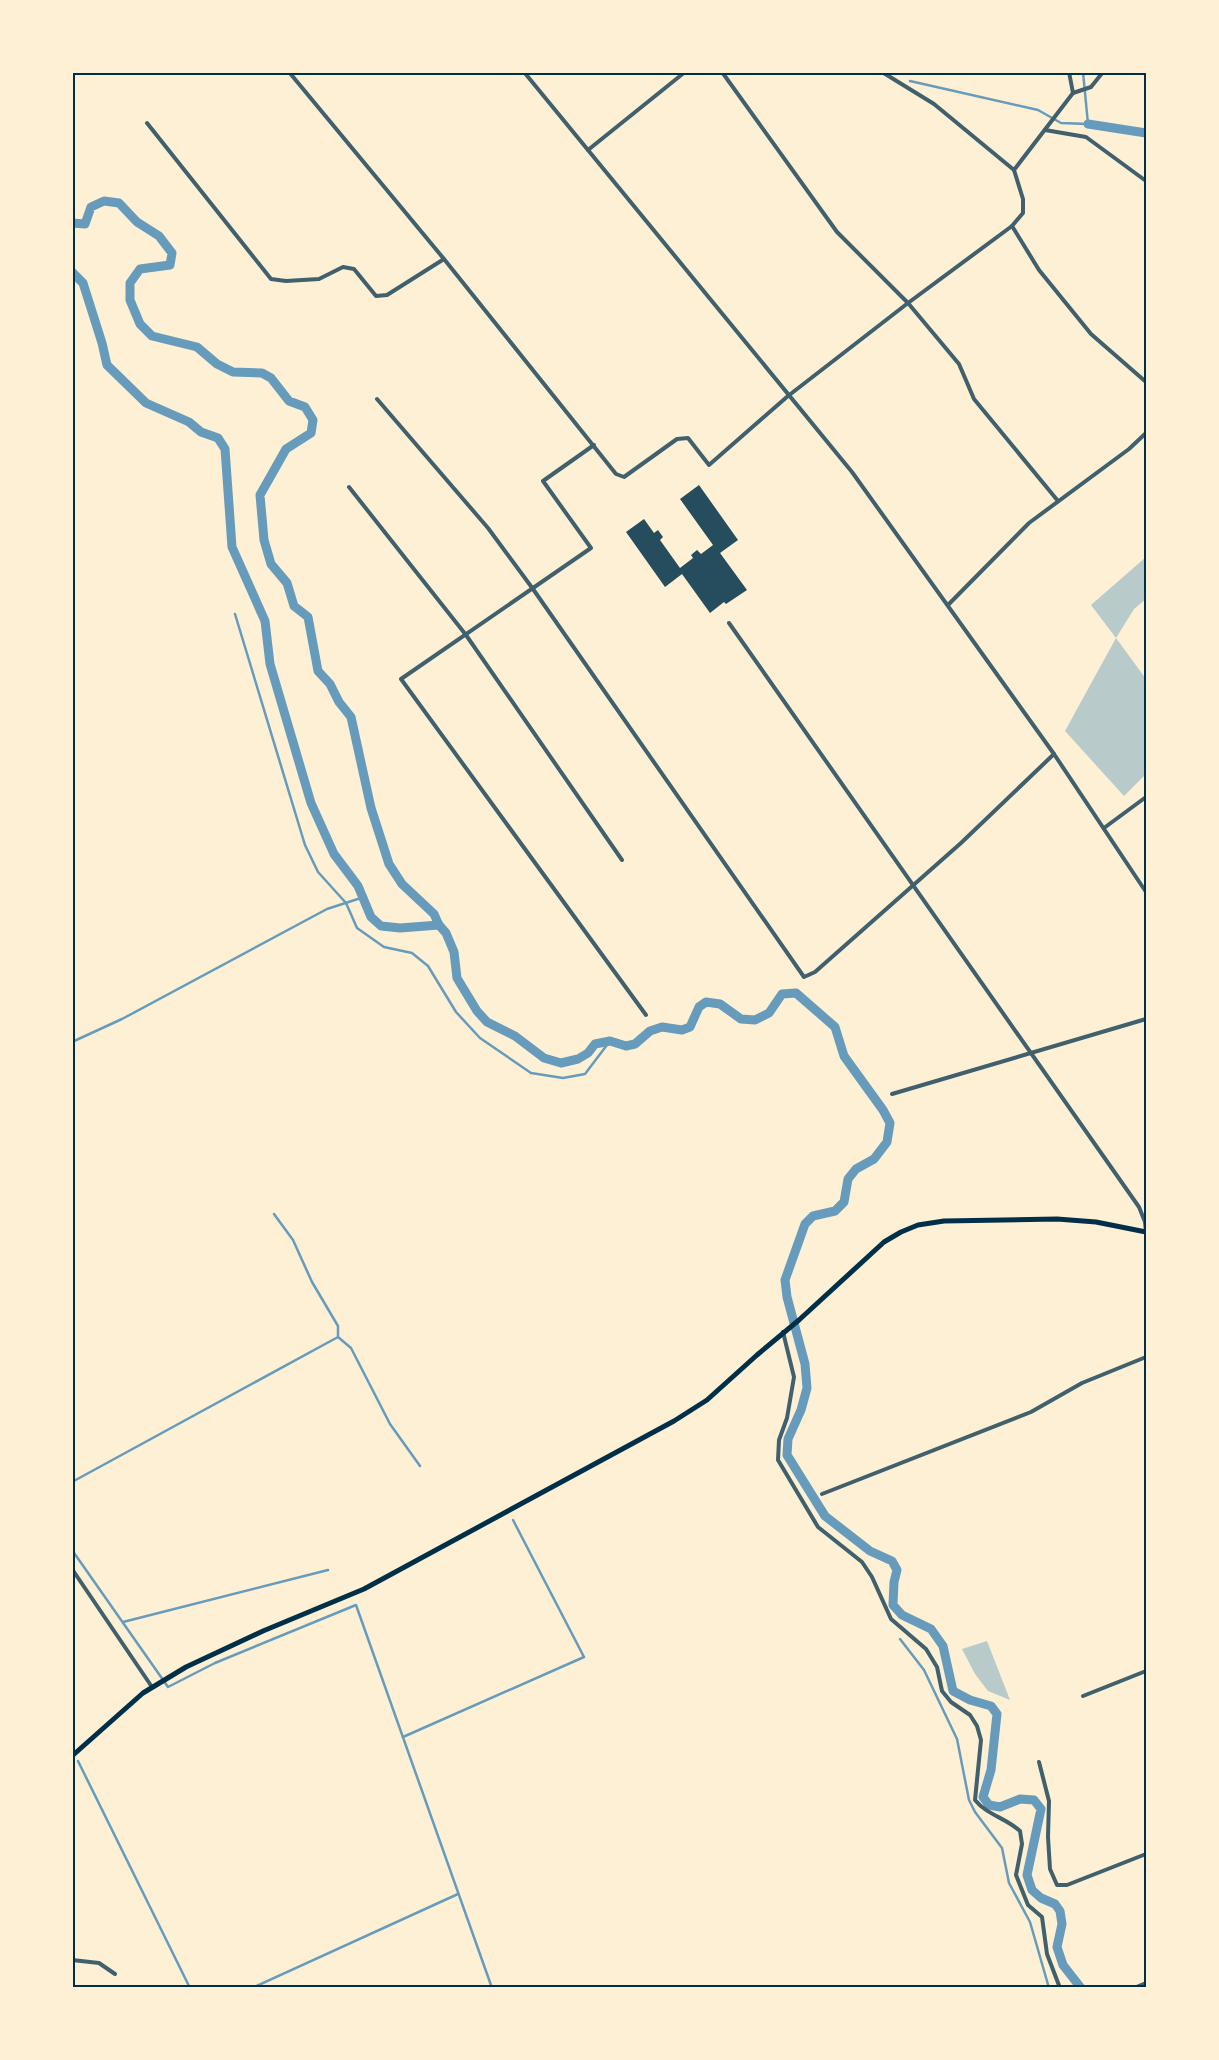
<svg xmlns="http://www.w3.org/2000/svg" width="1219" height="2060" viewBox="0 0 1219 2060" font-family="'Roboto Serif',serif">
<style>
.green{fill:#b9caca}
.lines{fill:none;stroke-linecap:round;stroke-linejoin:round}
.stream{stroke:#669bbc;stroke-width:2.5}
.canal{stroke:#669bbc;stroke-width:9}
.building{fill:#264d5e}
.minor{stroke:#3f606c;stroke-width:4}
.secondary{stroke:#003049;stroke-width:5}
.neatline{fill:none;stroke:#003049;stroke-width:2}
</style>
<rect width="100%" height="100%" fill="#fdf0d5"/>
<g class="green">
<path d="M 1146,557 L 1146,599 L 1134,609 L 1116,638 L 1146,679 L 1146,774 L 1124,796 L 1065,731 L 1116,638 L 1091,605 Z"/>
<path d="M 987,1641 L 1010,1700 L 988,1691 L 975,1674 L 962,1649 Z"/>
</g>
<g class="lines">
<g class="stream">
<path d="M 910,81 L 1038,110 L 1061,123 L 1088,124 L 1083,72"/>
<path d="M 235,614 L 305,845 L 318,872 L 346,903 L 357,928 L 384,947 L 412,953 L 428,966 L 456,1012 L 480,1038 L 531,1073 L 563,1078 L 585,1074 L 610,1041"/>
<path d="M 72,1042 L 122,1019 L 327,909 L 364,897"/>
<path d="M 338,1337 L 351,1348 L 390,1424 L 420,1466"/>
<path d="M 72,1482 L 338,1337 L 338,1326 L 312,1282 L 293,1240 L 274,1214"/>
<path d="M 72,1550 L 168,1687 L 215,1663 L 356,1605 L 492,1988"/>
<path d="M 123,1622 L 328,1570"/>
<path d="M 900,1639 L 924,1670 L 957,1739 L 969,1800 L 975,1812 L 1002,1848 L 1009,1883 L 1030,1922 L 1049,1988"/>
<path d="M 403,1737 L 584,1657 L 513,1520"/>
<path d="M 78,1761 L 190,1988"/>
<path d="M 252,1988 L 458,1894"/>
</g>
<g class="canal">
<path d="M 1088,124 L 1146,133"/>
<path d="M 72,223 L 85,224 L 91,207 L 104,201 L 119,203 L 137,222 L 159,236 L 172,253 L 170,265 L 140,269 L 130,283 L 130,300 L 140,324 L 152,336 L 197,347 L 217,364 L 233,372 L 262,373 L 271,378 L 289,401 L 305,407 L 313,420 L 311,433 L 286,449 L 260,495 L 264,540 L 271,564 L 287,583 L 294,606 L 308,617 L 318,671 L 330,684 L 339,702 L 351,717 L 371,808 L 389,864 L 402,884 L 434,914 L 439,925 L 446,933 L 454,952 L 457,978 L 477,1011 L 487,1022 L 515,1036 L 544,1058 L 561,1063 L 578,1059 L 588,1053 L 595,1044 L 610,1041 L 626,1046 L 635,1044 L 650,1031 L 662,1027 L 682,1030 L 690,1027 L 699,1007 L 706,1002 L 720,1004 L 741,1019 L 755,1020 L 769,1013 L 782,994 L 796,993 L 835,1027 L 844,1056 L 883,1110 L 890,1123 L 887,1142 L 874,1159 L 856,1169 L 848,1179 L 844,1202 L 835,1211 L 813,1216 L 805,1224 L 785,1280 L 787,1297 L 805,1364 L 807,1388 L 801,1410 L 788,1439 L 787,1455 L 825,1516 L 870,1551 L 892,1561 L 897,1570 L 894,1582 L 893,1605 L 902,1615 L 931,1629 L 943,1646 L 953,1691 L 970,1700 L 991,1706 L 997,1714 L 991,1770 L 983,1797 L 989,1805 L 1000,1807 L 1020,1799 L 1034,1800 L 1041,1809 L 1027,1875 L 1032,1890 L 1041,1898 L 1055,1904 L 1060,1911 L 1062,1924 L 1057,1947 L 1063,1965 L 1081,1988"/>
<path d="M 72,272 L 83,283 L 102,343 L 107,365 L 146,403 L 189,422 L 201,432 L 218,438 L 225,449 L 232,547 L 265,621 L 270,664 L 311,803 L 334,854 L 358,886 L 371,917 L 381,926 L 400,928 L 439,925"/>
</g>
</g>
<path class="building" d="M 699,485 L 738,540 L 720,553 L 747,590 L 726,604 L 724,602 L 710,613 L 682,574 L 665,587 L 626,532 L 644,519 L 654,533 L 658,530 L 663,537 L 660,540 L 680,568 L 693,558 L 691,555 L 697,550 L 701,554 L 713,545 L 680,499 Z"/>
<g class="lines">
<g class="minor">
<path d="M 289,72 L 444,259 L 616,474 L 624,477 L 677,439 L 688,438 L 709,465 L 788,396 L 908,303 L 1012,226 L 1023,213 L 1023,199 L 1014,170"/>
<path d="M 524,72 L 852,472 L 1054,754 L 1146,892"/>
<path d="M 722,72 L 837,232 L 908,303 L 959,364 L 974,399 L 1058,501"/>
<path d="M 882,72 L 934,104 L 1014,170 L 1073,93 L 1091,87 L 1103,72"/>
<path d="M 1069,72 L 1073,93"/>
<path d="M 147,123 L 271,279 L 286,281 L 319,279 L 343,267 L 354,269 L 376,296 L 387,295 L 444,259"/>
<path d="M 1045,130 L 1086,137 L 1146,181"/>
<path d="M 588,150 L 685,72"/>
<path d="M 1012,226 L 1039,270 L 1091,334 L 1146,382"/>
<path d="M 377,399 L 488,528 L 533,589 L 804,977 L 815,972 L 961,843 L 1054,754"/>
<path d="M 594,445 L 543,481 L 591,548 L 401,679 L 646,1015"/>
<path d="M 349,487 L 466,635 L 622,860"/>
<path d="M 948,605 L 1029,523 L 1129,449 L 1146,433"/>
<path d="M 729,623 L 1139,1207 L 1145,1222 L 1146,1232"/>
<path d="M 1104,828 L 1146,797"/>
<path d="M 892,1094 L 1146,1019"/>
<path d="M 783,1332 L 794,1377 L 787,1418 L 779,1440 L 778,1460 L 818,1527 L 862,1562 L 872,1577 L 891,1619 L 926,1649 L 937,1667 L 942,1691 L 951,1702 L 970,1715 L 977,1726 L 981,1740 L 975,1800 C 987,1815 1006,1818 1020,1831 L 1022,1844 L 1016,1875 L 1028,1905 L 1042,1917 L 1047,1954 L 1060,1988"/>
<path d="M 822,1494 L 1031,1412 L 1082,1383 L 1146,1357"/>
<path d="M 72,1569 L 152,1687"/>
<path d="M 1083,1696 L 1146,1671"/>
<path d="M 1039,1762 L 1049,1801 L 1048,1837 L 1050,1869 L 1057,1885 L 1067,1885 L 1146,1854"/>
<path d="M 72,1960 L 99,1963 L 115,1974"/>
<path d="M 1134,1988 L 1146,1983"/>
</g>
<path class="secondary" d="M 72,1756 L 143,1693 L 186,1667 L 263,1631 L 364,1589 L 674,1421 L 707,1400 L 757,1355 L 799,1320 L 884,1242 L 901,1232 L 918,1225 L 944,1221 L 1057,1219 L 1096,1222 L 1146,1232"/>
</g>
<rect width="1219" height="2060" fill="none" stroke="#fdf0d5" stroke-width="148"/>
<rect x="74" y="74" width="1071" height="1912" class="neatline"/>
</svg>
